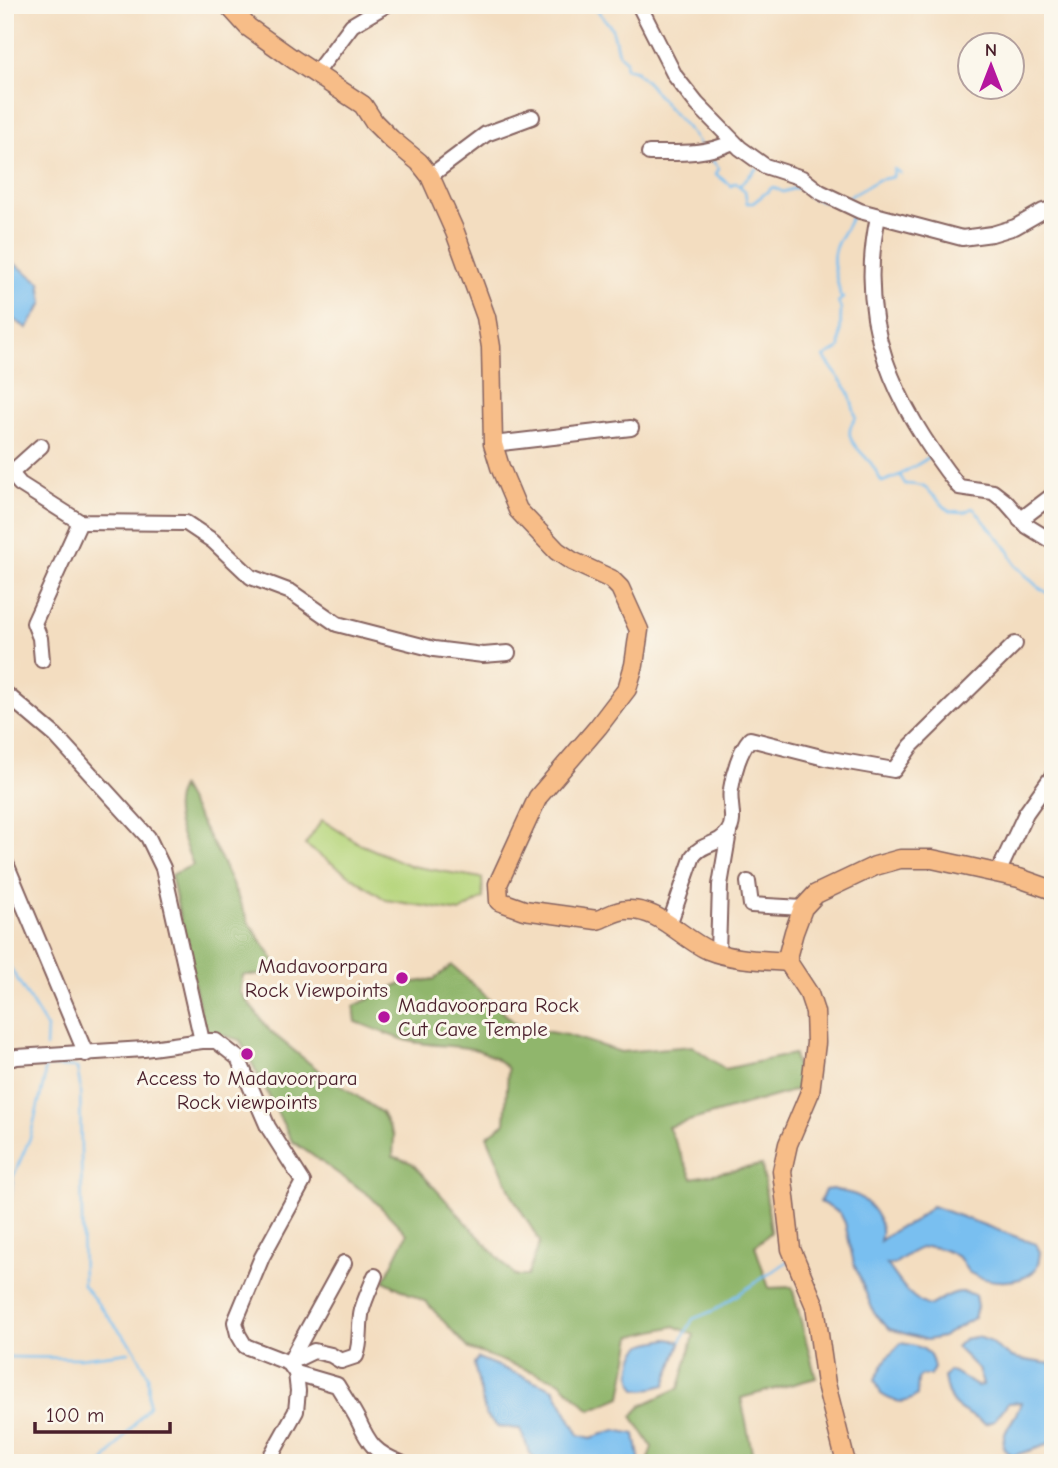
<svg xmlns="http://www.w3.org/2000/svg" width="1058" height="1468" viewBox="0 0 1058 1468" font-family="'Comic Neue',sans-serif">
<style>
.green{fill:#b6d57c;stroke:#807a54;stroke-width:2}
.forest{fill:#90b66c;stroke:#6d6a4c;stroke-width:2}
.water{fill:#79bff0;stroke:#626f8e;stroke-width:2}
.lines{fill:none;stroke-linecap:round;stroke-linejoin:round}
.stream{stroke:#79bff0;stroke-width:2.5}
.minor-casing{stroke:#85625f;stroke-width:18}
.major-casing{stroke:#85625f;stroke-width:21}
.minor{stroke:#fff;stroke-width:14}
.major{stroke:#f7bd88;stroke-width:18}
.poi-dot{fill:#b5179e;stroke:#fbf7ec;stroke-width:2.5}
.labels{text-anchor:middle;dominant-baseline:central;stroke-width:6;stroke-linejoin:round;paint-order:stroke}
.poi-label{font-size:21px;fill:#4a1f2b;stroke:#fbf7ec;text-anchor:end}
</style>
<rect width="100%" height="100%" fill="#fbf7ec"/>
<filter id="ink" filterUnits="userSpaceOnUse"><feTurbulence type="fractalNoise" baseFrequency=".0143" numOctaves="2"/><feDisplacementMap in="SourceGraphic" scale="14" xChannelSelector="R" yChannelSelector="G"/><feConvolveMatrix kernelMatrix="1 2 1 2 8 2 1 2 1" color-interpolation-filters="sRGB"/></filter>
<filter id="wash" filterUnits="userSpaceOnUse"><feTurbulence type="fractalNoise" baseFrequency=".00686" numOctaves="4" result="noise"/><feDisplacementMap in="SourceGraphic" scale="28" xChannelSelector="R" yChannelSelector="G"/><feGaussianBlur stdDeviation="1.57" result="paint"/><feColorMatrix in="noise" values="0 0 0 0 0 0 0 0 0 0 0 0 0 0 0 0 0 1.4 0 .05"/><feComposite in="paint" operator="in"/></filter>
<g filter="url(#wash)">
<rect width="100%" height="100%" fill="#f3ddc0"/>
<path class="green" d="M 322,820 L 360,844 L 411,866 L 482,878 L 483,898 L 460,912 L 386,900 L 305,845 Z"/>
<path class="forest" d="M 181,787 L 221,859 L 248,921 L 276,963 L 266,975 L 243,975 L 240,992 L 271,1032 L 318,1070 L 382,1113 L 394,1136 L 393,1156 L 412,1163 L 515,1276 L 527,1276 L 540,1242 L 513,1197 L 487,1136 L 505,1123 L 508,1069 C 481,1039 445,1050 409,1041 C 391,1037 374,1028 356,1022 L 354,1006 L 397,985 L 435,979 L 452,965 L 519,1027 L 567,1035 L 621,1052 L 692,1046 L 725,1069 L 794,1054 L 800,1089 L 668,1127 L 692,1178 L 762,1165 L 771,1232 L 755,1246 L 769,1288 L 792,1287 L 816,1378 L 741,1398 L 754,1461 L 647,1463 L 652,1447 L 632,1416 L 642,1405 L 679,1388 L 694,1335 L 675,1326 L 632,1336 L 621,1397 L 590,1410 L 559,1381 L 469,1349 L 426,1302 L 384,1281 L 407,1234 L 370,1196 L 292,1141 L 240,1040 L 204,1030 L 171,875 L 193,865 C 184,840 167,812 181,787 Z"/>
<g class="water">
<path d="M 5,257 L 40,282 L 43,303 L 27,328 L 5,314 Z"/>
<path d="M 833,1189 C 841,1192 854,1193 860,1197 C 875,1208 885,1224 880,1241 L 898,1228 L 912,1223 L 932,1206 L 1036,1244 L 1040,1252 C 1039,1259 1039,1267 1033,1272 C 1018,1285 987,1283 970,1273 C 965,1270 965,1265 961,1260 C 955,1253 940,1248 932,1247 C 918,1245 903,1258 893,1265 L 887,1264 C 899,1280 908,1298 929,1306 C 945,1297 957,1287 975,1295 L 977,1307 L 974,1318 L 942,1337 L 927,1340 L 889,1329 L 874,1313 L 854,1264 L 845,1223 L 840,1213 L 820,1202 L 825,1190 Z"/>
<path d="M 976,1337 C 992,1339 998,1351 1012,1357 C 1025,1361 1039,1362 1053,1364 L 1053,1441 L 1041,1447 L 1012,1456 L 1004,1449 C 1000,1429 1017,1420 1021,1402 L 1008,1403 L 994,1421 L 985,1424 C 961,1407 950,1413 944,1377 L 949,1371 L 954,1372 L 977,1386 L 983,1385 L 978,1369 L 956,1347 L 964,1339 Z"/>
<path d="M 667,1339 L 681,1341 L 665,1385 L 645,1390 L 636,1389 C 628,1378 631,1353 643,1345 C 650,1341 660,1341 667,1339 Z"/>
<path d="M 901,1343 C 920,1346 931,1348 934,1368 L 930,1375 L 921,1375 L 918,1379 L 917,1395 C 905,1406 893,1402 881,1394 L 875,1379 L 887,1358 Z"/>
<path d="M 478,1358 L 554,1389 L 579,1435 L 591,1438 L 615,1430 L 635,1434 L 640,1463 L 538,1463 L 530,1453 L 520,1429 L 498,1427 L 486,1416 L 474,1364 Z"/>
</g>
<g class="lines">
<g class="stream">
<path d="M 593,5 C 599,13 607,21 612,29 C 618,43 612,49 626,61 L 625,68 L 637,71 L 636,73"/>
<path d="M 638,74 C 649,82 653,90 661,99 C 674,116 690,128 701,147"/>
<path d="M 707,155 L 719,168 L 716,174 L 731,186 L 734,183"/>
<path d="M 736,183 L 745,191 L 747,203 L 753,203 L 773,187 L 783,192 L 799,187 L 810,197 L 827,202"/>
<path d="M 740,185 L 757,168"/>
<path d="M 845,199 L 878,180 L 893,177 L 894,169 L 900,173"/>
<path d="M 852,214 C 849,227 836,239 834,253 C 831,268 839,281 840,296 L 843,298 L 838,302 L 841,309 L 840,348 L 824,357 L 849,392 L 856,418 C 840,437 858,448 870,462 C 875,468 878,476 882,482 L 900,475 L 905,484 C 927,485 924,487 939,501"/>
<path d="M 900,475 C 909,468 919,465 929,457"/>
<path d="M 941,503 L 949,511 L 965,512 L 972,508 L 975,510 L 1009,551 L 1015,565 L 1038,587 L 1053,596"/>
<path d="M 5,959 L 47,1028 L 46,1047"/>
<path d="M 45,1066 L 77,1068 L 80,1085 L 83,1285 L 135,1350 L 148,1375 L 149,1406 L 103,1463"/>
<path d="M 5,1245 L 13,1177 L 30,1138 L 44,1081 L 45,1063"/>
<path d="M 681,1341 L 693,1319 L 715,1310 L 788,1261"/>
<path d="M 5,1357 L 80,1358 L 129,1352"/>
</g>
</g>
</g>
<g filter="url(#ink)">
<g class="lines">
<g class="minor-casing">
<g id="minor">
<path d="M 639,5 L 675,76 L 697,104 L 740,148 L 765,166 L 802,178 L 820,192 L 860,211 L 962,238 L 992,234 L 1015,227 L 1043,211 L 1053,209"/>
<path d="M 316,73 L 352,25 L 386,5"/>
<path d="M 649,153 C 679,153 705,155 733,142"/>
<path d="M 430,176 L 486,134 L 532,117"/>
<path d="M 878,217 C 855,323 895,406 959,487 L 993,492 L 1006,502 L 1027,526 L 1053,542"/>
<path d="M 493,444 L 631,428"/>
<path d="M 5,466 L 20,484 L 80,522 L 186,523 L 213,541 L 251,577 L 291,592 L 337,624 L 434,649 L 483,655 L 508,653"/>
<path d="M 11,473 L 41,446"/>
<path d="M 1020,520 L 1053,495"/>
<path d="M 42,660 L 40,638 L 34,623 L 80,522"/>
<path d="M 5,693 L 56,736 L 148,837 L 163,868 L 202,1041"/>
<path d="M 5,861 L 86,1054"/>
<path d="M 998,873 L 1026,813 L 1053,775"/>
<path d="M 748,882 L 751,905 L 803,908"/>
<path d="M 669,925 L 693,856 C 705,841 717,847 728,832 C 737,820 728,803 731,789 C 733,774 740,750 750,739 L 825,758 L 894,770 L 911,746 L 1015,644"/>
<path d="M 718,953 L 720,885 L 729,832"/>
<path d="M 5,1060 L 17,1057 L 144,1049 L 202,1041 L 216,1041 L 238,1058 L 268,1127 L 303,1182 L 262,1257 L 235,1322 L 238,1334 L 245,1346 L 289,1363 L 296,1373 L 298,1391 L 296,1411 L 267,1463"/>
<path d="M 289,1363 L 314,1351 L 331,1355 L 341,1361 L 356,1356 C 362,1341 358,1326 362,1310 C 365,1298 371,1287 375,1276"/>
<path d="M 289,1363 L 344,1263"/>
<path d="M 296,1373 L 337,1385 C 344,1397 352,1408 358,1420 C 369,1444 375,1453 401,1463"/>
</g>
</g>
<g class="major-casing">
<g id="major">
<path d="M 228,5 L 248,27 L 293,59 L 363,105 L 374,122 L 391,139 L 419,162 L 430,176 L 455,232 L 486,317 L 491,347 L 493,444 L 500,467 L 518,510 L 557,551 L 572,561 L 611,579 L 620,588 L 639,630 L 634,665 L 627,689 L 598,727 L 538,797 L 498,884 L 499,901 L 524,910 L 597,920 C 607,917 616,910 627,910 C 659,908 681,938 708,950 C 733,960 762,960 788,962"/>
<path d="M 846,1463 L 826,1384 L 815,1306 L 791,1249 L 782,1171 L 788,1144 L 810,1092 L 816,1043 L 815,1012 L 809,994 L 788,962 L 788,954 L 794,932 L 803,908 L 816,894 L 875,866 L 900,859 L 932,859 L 1019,878 L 1053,890"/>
</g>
</g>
<use href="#minor" class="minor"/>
<use href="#major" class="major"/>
</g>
</g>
<g class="poi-dot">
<circle cx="402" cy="978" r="7"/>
<circle cx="384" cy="1017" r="7"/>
<circle cx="247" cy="1054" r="7"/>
</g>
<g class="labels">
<g class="poi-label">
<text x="388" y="966">Madavoorpara<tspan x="388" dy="24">Rock Viewpoints</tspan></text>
<text x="398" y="1005" text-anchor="start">Madavoorpara Rock<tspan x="398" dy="24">Cut Cave Temple</tspan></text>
<text x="247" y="1078" text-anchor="middle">Access to Madavoorpara<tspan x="247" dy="24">Rock viewpoints</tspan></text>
</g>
</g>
<rect width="1058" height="1468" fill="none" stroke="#fbf7ec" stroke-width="28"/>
<g transform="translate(991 66)"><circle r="33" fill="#fbf7ec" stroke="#b4a19f" stroke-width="2"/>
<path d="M0-5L12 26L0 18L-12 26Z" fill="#b5179e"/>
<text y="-10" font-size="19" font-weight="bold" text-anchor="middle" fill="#4a1f2b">N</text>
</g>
<path d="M35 1422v10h135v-10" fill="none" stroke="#4a1f2b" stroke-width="3.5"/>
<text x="46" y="1422" font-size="21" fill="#4a1f2b" stroke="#fbf7ec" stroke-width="5" paint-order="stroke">100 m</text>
</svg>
